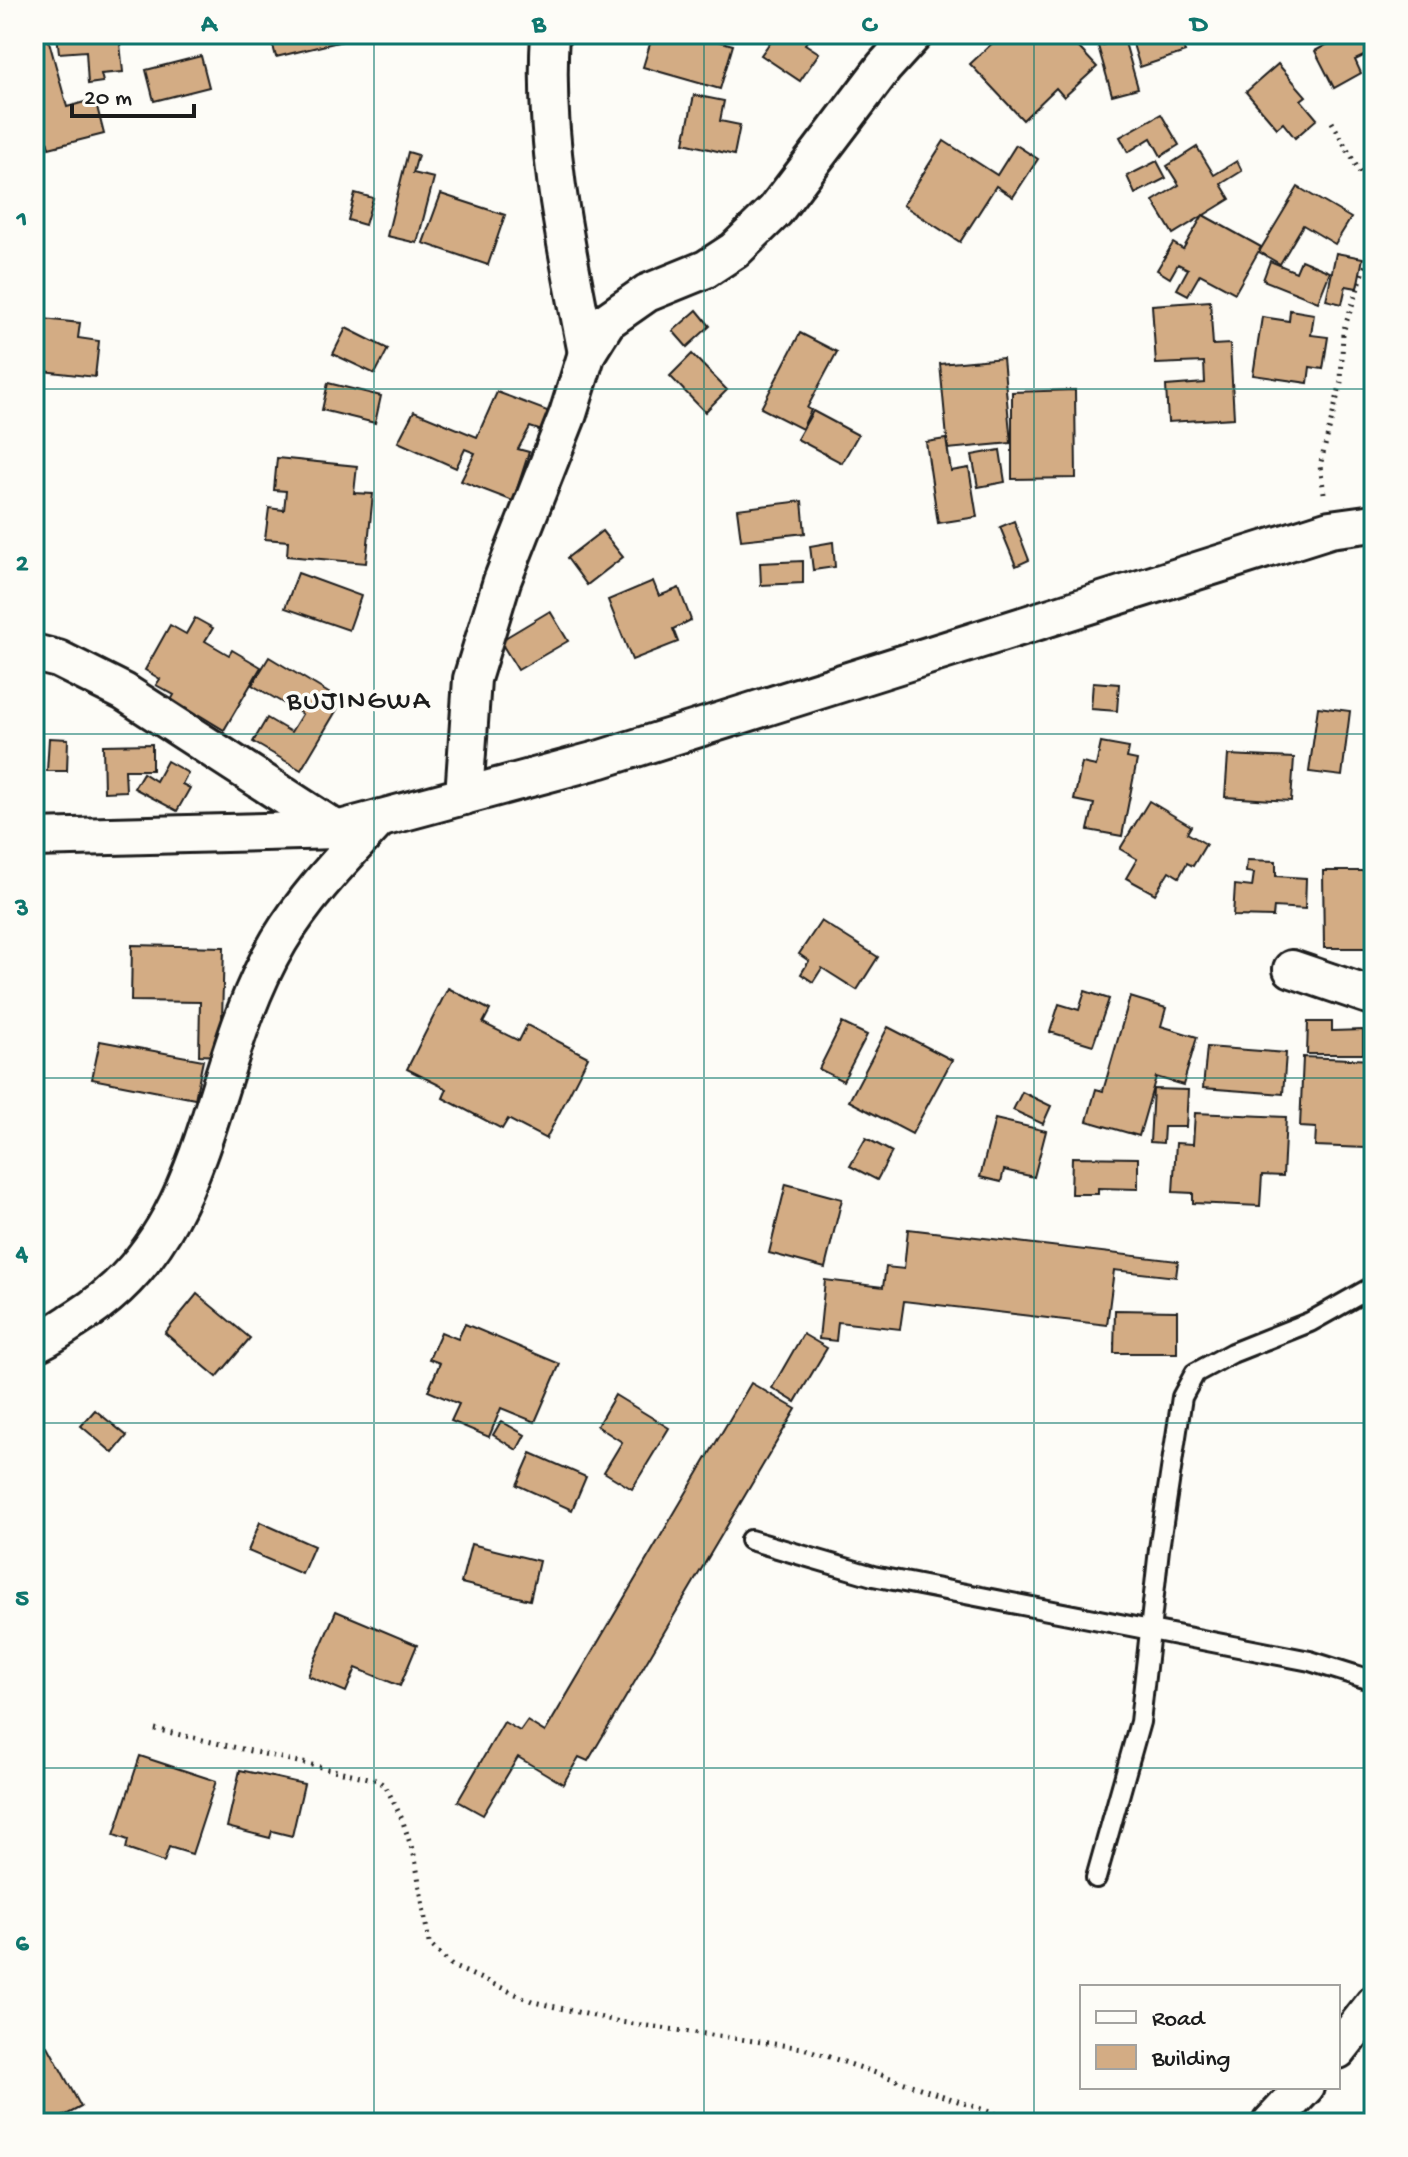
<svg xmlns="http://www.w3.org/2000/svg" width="1408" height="2157" viewBox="0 0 1408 2157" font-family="'Gochi Hand',sans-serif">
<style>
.building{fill:#d3ac84;stroke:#1c1c1c;stroke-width:2}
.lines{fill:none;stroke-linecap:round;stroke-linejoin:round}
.lane-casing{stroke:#1c1c1c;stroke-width:24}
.street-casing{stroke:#1c1c1c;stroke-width:42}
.path{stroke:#1c1c1c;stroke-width:5;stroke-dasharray:2 6;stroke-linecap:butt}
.lane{stroke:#fdfcf7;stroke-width:18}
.street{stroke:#fdfcf7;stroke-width:36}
.grid{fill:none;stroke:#0f766e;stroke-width:2;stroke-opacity:0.55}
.labels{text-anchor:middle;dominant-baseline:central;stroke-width:7;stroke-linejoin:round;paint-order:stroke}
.quarter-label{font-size:28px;letter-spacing:2px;fill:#1c1c1c;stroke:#fdfcf7}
.neatline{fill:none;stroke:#0f766e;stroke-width:3}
.grid-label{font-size:26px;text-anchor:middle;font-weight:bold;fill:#0f766e}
</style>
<rect width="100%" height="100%" fill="#fdfcf7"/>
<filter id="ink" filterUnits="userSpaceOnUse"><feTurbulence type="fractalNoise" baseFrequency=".0125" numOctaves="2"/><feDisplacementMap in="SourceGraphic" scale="16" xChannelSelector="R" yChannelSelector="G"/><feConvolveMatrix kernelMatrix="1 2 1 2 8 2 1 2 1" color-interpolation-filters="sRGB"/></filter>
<g filter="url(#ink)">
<g class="building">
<path d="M 34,34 L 47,34 L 67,107 L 95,99 L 104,134 L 49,148 L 34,92 Z"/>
<path d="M 57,34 L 119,34 L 123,72 L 101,74 L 103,82 L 88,84 L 86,51 L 59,53 Z"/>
<path d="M 145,34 L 189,34 L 146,39 Z"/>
<path d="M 270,34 L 362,34 L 363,36 L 276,57 Z"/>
<path d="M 653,34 L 720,34 L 718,41 L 733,45 L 720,89 L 643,67 Z"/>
<path d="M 776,34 L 812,34 L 805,44 L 819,53 L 800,81 L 761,55 Z"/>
<path d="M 1002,34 L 1066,34 L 1097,67 L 1064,97 L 1056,88 L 1023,120 L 970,64 Z"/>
<path d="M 1143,34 L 1179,34 L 1185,52 L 1140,67 L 1132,41 L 1144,37 Z"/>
<path d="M 1346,34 L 1360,34 L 1370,53 L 1355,60 L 1361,73 L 1334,88 L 1315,51 Z"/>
<path d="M 1124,39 L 1138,88 L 1112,95 L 1098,46 Z"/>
<path d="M 201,56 L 209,87 L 154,101 L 146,70 Z"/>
<path d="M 1278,64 L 1306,96 L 1301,100 L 1317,119 L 1295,138 L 1283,123 L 1277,128 L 1246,92 Z"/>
<path d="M 694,95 L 724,101 L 720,121 L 740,125 L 734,155 L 684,143 Z"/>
<path d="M 1161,114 L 1179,145 L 1161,156 L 1151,138 L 1128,152 L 1120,137 Z"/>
<path d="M 944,141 L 997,175 L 1016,145 L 1038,159 L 1013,197 L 996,186 L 960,242 L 903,205 Z"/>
<path d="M 1197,147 L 1214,175 L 1237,161 L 1242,171 L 1221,184 L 1230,199 L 1173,234 L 1153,201 L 1179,185 L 1167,166 Z"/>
<path d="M 408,152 L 418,155 L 413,173 L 434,178 L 417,243 L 387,236 Z"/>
<path d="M 1157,161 L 1166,178 L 1135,194 L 1127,176 Z"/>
<path d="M 1298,187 L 1351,218 L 1335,244 L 1303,225 L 1280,264 L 1259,252 Z"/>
<path d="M 355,193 L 373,198 L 365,225 L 348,220 Z"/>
<path d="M 441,194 L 505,215 L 488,265 L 423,243 Z"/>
<path d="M 1203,215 L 1261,247 L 1235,293 L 1200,274 L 1188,295 L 1177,289 L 1188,269 L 1178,264 L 1170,278 L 1157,270 L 1173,243 L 1183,249 Z"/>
<path d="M 1336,253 L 1363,258 L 1357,288 L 1346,286 L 1342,304 L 1326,300 Z"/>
<path d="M 1301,260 L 1330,272 L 1318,302 L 1263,280 L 1270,261 L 1296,272 Z"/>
<path d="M 1210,301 L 1213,345 L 1230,344 L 1234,418 L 1168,422 L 1166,386 L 1205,383 L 1204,362 L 1156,364 L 1152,305 Z"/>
<path d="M 697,310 L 710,326 L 687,347 L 673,331 Z"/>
<path d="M 1290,310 L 1314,314 L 1311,335 L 1328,337 L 1323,369 L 1310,367 L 1308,383 L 1253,375 L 1262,317 L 1289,321 Z"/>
<path d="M 34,318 L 80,323 L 78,338 L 99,341 L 95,377 L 34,370 Z"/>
<path d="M 346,328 L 388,349 L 375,374 L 333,354 Z"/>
<path d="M 800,333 L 837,352 L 807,408 L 811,410 L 802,429 L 761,408 Z"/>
<path d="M 692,354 L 727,390 L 705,412 L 670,376 Z"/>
<path d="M 1003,358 L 1011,443 L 948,449 L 940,364 Z"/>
<path d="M 328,383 L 381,396 L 375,423 L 322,410 Z"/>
<path d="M 1075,390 L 1076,478 L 1012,479 L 1012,392 Z"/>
<path d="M 497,392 L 550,412 L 542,431 L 530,427 L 518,449 L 529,452 L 513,501 L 461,481 L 475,453 L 465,449 L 456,468 L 398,442 L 414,411 L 477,437 Z"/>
<path d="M 813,411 L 858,435 L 842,463 L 797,439 Z"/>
<path d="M 946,439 L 951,471 L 969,468 L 977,517 L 938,523 L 926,442 Z"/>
<path d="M 1000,450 L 1005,482 L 978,487 L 972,455 Z"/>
<path d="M 277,458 L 357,466 L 354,493 L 373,494 L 366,563 L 287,556 L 288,541 L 265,539 L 269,508 L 284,510 L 286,491 L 274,490 Z"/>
<path d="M 802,501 L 805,533 L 741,540 L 737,509 Z"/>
<path d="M 1014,521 L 1029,560 L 1016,566 L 1000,527 Z"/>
<path d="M 602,531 L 623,557 L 587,585 L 567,558 Z"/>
<path d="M 833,542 L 835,567 L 813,570 L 810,546 Z"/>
<path d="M 803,561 L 803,583 L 761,585 L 760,563 Z"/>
<path d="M 298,573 L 361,596 L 349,630 L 285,608 Z"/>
<path d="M 653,581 L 659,596 L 679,588 L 691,620 L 673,629 L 678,642 L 632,660 L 608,600 Z"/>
<path d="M 550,611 L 568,641 L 518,670 L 500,641 Z"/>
<path d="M 195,618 L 213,628 L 205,641 L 229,655 L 232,650 L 261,667 L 224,730 L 199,715 L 193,726 L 166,709 L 174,695 L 156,685 L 160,679 L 145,670 L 170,625 L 186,634 Z"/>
<path d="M 269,657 L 342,701 L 301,770 L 253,742 L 267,718 L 291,732 L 302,714 L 252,685 Z"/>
<path d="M 1093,682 L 1119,684 L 1117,711 L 1091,709 Z"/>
<path d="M 1318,707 L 1350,711 L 1342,776 L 1309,772 Z"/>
<path d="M 49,738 L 68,739 L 67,771 L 47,771 Z"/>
<path d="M 1101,743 L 1129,748 L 1127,758 L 1137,760 L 1122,836 L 1088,830 L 1094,804 L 1074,800 L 1082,763 L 1096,766 Z"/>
<path d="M 152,744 L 152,770 L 125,770 L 126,791 L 104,792 L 103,745 Z"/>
<path d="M 1228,755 L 1294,758 L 1291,801 L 1225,797 Z"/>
<path d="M 167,761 L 188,773 L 182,784 L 190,788 L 177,811 L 134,788 L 143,773 L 156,781 Z"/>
<path d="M 1149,801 L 1191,826 L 1187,833 L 1206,844 L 1193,866 L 1187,863 L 1179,877 L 1169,871 L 1155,894 L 1126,878 L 1137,859 L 1120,849 Z"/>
<path d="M 1247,860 L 1276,861 L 1276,876 L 1306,878 L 1305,909 L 1274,907 L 1273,917 L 1233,916 L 1235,885 L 1252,887 L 1254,873 L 1246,872 Z"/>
<path d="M 1323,871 L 1374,871 L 1374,948 L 1324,948 Z"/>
<path d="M 821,921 L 878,957 L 857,990 L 822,968 L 813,982 L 801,974 L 809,961 L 799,954 Z"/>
<path d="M 132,945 L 224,947 L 221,1056 L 199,1055 L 200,1002 L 131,1001 Z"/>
<path d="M 448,988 L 490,1010 L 483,1023 L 519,1041 L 527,1025 L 588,1057 L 546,1139 L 508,1119 L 502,1129 L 443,1098 L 447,1089 L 407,1069 Z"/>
<path d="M 1085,991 L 1109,999 L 1093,1045 L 1050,1032 L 1059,1004 L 1079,1010 Z"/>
<path d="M 1130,997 L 1166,1008 L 1161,1026 L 1197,1037 L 1183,1085 L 1156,1077 L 1139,1136 L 1087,1121 L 1096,1089 L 1103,1091 Z"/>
<path d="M 1308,1022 L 1332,1022 L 1332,1031 L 1363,1030 L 1363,1054 L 1307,1054 Z"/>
<path d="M 842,1023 L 867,1035 L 843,1081 L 819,1069 Z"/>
<path d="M 888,1027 L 952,1060 L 912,1134 L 849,1101 Z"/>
<path d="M 100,1041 L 203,1060 L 195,1099 L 92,1079 Z"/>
<path d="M 1207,1047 L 1286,1053 L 1283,1094 L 1203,1088 Z"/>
<path d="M 1303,1057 L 1374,1060 L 1374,1136 L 1366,1136 L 1366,1148 L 1315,1146 L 1316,1128 L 1300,1127 Z"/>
<path d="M 1153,1089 L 1188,1090 L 1186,1127 L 1164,1127 L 1163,1143 L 1150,1142 Z"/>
<path d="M 1022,1092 L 1051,1106 L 1043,1124 L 1013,1110 Z"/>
<path d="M 1195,1113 L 1286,1117 L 1283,1176 L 1262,1175 L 1260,1206 L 1193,1203 L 1193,1193 L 1173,1192 L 1176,1143 L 1193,1144 Z"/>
<path d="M 995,1119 L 1046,1131 L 1034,1177 L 1004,1170 L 1001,1182 L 980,1177 Z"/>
<path d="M 866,1138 L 892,1152 L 877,1180 L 850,1166 Z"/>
<path d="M 1072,1157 L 1138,1158 L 1138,1189 L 1098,1188 L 1098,1194 L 1071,1194 Z"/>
<path d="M 786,1184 L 842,1199 L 825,1268 L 769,1253 Z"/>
<path d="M 908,1229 L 1178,1261 L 1176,1277 L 1114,1270 L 1107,1325 L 904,1301 L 900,1329 L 838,1322 L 836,1341 L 819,1339 L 825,1280 L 883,1287 L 886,1267 L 904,1269 Z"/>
<path d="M 197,1294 L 250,1338 L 217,1377 L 165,1333 Z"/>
<path d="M 1115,1310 L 1177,1311 L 1177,1353 L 1114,1353 Z"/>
<path d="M 465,1324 L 560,1364 L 535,1422 L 501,1408 L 489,1437 L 451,1421 L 459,1404 L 428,1391 L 440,1363 L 429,1359 L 441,1332 L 458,1339 Z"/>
<path d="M 803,1334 L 827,1348 L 795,1402 L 772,1388 Z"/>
<path d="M 751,1383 L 796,1409 L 588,1761 L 579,1757 L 563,1784 L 518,1757 L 483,1815 L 458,1801 L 504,1722 L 520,1731 L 527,1721 L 545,1732 Z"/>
<path d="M 615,1395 L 669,1428 L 632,1489 L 604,1472 L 622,1442 L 597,1426 Z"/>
<path d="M 95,1410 L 127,1436 L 113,1453 L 81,1426 Z"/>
<path d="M 501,1421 L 525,1435 L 517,1450 L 493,1435 Z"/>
<path d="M 531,1453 L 586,1477 L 572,1510 L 517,1485 Z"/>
<path d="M 260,1522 L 314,1546 L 302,1574 L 248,1551 Z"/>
<path d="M 471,1544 L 539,1561 L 530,1600 L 461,1583 Z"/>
<path d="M 336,1611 L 417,1645 L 400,1686 L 356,1668 L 346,1692 L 308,1676 Z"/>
<path d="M 140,1756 L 216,1781 L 192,1854 L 169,1847 L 164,1862 L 126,1849 L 128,1840 L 114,1835 Z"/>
<path d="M 240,1770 L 304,1784 L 292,1836 L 272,1831 L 270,1838 L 227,1827 Z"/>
<path d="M 48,2046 L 81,2107 L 51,2123 L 34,2123 L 34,2054 Z"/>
</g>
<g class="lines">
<g class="lane-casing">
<g id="lane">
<path d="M 750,1540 L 873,1576 L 1310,1661 L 1374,1681"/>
<path d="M 1096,1878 L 1140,1722 L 1159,1549 L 1182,1397 L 1195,1373 L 1232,1353 L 1310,1322 L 1374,1286"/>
</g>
</g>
<g class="street-casing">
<g id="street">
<path d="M 550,34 C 543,142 566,247 587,353"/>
<path d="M 34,653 L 58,659 L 124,692 L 337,830"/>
<path d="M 464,796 L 472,679 L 502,581 L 568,414 L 587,353 L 607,321 L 647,293 L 706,269 L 735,250 L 775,211 L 884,67 L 914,34"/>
<path d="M 34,838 L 337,830 L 601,759 L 1330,529 L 1374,523"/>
<path d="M 1292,969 L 1374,997"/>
<path d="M 34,1344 C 49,1338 62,1328 76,1319 C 215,1234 203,1069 279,941 C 306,896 343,858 379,819"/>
<path d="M 1338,2050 L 1374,2004"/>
<path d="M 1271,2123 L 1305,2087"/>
</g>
</g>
<g class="path">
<path d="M 1332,122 L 1374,198"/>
<path d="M 1324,493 L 1320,466 L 1341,382 L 1343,332 L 1374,241"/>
<path d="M 155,1729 L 377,1780 L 386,1787 L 402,1819 L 415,1858 L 429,1943 L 452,1966 L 534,2002 L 620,2022 L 803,2048 L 1022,2123"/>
</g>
<use href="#lane" class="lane"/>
<use href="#street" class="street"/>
</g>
</g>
<path class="grid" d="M 374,34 L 374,2123M 704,34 L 704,2123M 1034,34 L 1034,2123M 34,389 L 1374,389M 34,734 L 1374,734M 34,1078 L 1374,1078M 34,1423 L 1374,1423M 34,1768 L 1374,1768"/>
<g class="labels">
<g class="quarter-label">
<text x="359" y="702">BUJINGWA</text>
</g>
</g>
<rect width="1408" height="2157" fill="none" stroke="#fdfcf7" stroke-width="88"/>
<rect x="1080" y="1985" width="260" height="104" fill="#fdfcf7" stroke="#a3a29f" stroke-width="2"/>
<rect x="1096" y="2011" width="40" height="12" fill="#fdfcf7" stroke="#a3a29f" stroke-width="2"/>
<text x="1152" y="2025" font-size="24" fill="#1c1c1c">Road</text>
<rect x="1096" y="2045" width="40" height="24" fill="#d3ac84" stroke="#a3a29f" stroke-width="2"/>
<text x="1152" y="2065" font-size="24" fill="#1c1c1c">Building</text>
<path d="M72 104v12h122v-12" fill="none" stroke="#1c1c1c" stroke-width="4"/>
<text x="84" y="104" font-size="24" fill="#1c1c1c" stroke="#fdfcf7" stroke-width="6" paint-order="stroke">20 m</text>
<rect x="44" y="44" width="1320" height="2069" class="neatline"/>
<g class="grid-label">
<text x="209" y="31">A</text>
<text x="539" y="31">B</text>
<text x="869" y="31">C</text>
<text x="1199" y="31">D</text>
<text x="22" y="226">1</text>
<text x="22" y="570">2</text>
<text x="22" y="915">3</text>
<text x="22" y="1260">4</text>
<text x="22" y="1605">5</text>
<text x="22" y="1950">6</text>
</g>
</svg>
